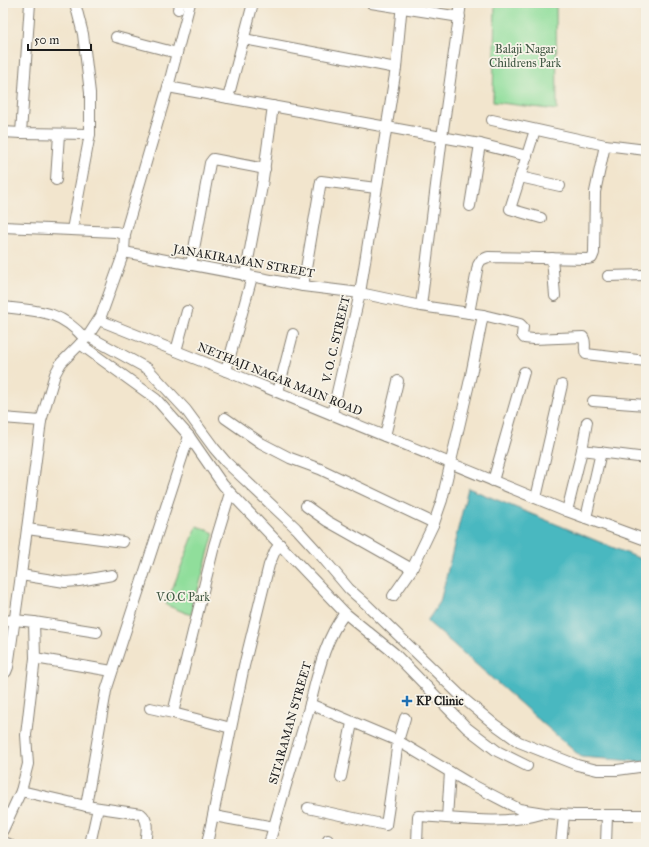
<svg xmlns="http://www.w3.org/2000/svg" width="649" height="847" viewBox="0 0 649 847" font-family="'IM FELL Great Primer',serif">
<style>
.green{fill:#90de9b;stroke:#567d5c}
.water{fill:#49b8c0;stroke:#326a6e}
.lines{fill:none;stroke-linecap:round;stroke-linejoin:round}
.minor-casing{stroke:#878074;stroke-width:12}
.minor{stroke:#fff;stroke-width:10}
.poi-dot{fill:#1f6fb2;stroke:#f7f3e8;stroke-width:1.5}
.labels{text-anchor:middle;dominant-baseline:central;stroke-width:3.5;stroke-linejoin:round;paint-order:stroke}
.park-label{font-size:12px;fill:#3f5642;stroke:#f7f3e8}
.street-label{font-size:12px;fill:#1c1c1c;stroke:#f7f3e8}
.poi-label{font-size:12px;font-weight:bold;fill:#1c1c1c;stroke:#f7f3e8;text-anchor:start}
</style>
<rect width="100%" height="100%" fill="#f7f3e8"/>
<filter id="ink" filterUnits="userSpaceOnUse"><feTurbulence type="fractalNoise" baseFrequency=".025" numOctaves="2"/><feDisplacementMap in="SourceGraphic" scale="8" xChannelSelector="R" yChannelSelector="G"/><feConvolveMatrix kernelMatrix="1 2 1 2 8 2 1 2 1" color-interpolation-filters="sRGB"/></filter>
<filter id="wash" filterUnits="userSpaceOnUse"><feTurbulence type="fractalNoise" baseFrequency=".012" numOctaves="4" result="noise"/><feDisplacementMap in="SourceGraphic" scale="16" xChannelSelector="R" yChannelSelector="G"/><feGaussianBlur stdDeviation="0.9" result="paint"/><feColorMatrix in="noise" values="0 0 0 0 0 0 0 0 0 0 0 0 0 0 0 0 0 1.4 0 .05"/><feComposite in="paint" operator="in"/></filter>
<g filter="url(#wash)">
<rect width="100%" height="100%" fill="#f2e5cd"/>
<g class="green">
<path d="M 495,3 L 556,3 L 557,110 L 493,102 Z"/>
<path d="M 197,526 L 214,533 L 191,615 L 166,605 Z"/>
</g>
<path class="water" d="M 468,488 L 646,561 L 646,762 L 581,757 L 427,621 L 440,602 Z"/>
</g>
<g filter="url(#ink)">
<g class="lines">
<g class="minor-casing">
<g id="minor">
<path d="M 371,3 L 460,17"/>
<path d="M 178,9 L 180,3"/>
<path d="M 116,37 L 177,53"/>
<path d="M 244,39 L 396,68"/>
<path d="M 168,87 L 480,144 L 527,156"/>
<path d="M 228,98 L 253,3"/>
<path d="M 492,120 L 605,145 L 646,150"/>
<path d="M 535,130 L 510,209 L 541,218"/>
<path d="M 3,132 L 21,133 L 90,134"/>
<path d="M 21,133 L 30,3"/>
<path d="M 520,177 L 560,186"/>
<path d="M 56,180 L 59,134"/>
<path d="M 470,206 L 480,144"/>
<path d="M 3,227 L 116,232 L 125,234"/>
<path d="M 72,230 L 90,134 L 90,93 L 83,34 L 75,3"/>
<path d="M 124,252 L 303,286 L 360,293 L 421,306 L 483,315 L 520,324 L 523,327 L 522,335 L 524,338 L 533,339 L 583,337 C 587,342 583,349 586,354 L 646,361"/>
<path d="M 552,258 L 555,296"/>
<path d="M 191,265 L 210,163 L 213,159 L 265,169"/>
<path d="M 245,276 L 262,186 L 273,106"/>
<path d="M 608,276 L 646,275"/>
<path d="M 303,286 L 321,181 L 376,188"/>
<path d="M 421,306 L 442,137 L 461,3"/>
<path d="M 3,307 C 38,311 61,310 85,339"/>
<path d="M 469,313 L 478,265 L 481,260 L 488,257 L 588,259 L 592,258 L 594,253 L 595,192 L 605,145"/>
<path d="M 99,320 L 226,371 L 567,511 L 646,540"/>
<path d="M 88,336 L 148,369 L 186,410 L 214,448 L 226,462 L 296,528 L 317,551 L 349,589 L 366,604 L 464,699 L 494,724 L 519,742 L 577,765 L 597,770 L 617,770 L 646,766"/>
<path d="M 80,344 L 156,399 L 189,436 L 223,485 L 345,613 L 394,653 L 467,728 L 497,751 L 527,766"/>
<path d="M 176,351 L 187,311"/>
<path d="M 226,371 L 252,277"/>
<path d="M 278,392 L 293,334"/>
<path d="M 593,401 L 646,405"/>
<path d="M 332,414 L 360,293 L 396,68 L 402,3"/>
<path d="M 3,418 L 41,421"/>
<path d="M 225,418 L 261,443 L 290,458 L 320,469 L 434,523 L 442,500 L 471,375 L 483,315"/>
<path d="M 385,436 L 398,381"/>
<path d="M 582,450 L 587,422"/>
<path d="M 493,481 L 524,372"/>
<path d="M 230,493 L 214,546 L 173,713 L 231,728"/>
<path d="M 536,498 L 562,385"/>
<path d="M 306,506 L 327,521 L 412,569 L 434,523"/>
<path d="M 567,511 L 582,450 L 646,458"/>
<path d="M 586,518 L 601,452"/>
<path d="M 27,529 L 123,542"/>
<path d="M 21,575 L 65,582 L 79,581 L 112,575"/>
<path d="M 393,596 L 412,569"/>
<path d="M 3,621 L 14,620 L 34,622 L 35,658 L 112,671"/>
<path d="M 34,622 L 97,632"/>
<path d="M 3,673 L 6,672 L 8,667 L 21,575 L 41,421 L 55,374 L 61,363 L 88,336 L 101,316 L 124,252 L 125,234 L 168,87 L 190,3"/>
<path d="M 310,704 L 398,741 L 467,782 L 519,809 L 544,813 L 574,815 L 646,815"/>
<path d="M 150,708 L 173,713"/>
<path d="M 341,777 L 352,723"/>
<path d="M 21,791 L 28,764 L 26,735 L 35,658"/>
<path d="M 86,806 L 141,814 C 150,821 146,834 145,844"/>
<path d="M 308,808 L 386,825 L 390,799 L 398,741 L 405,718"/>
<path d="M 214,816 L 274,827"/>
<path d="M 447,818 L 450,772"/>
<path d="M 3,830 L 21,791 L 86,806 L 106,691 L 189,436"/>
<path d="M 3,842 L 9,844"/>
<path d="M 90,844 L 98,808"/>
<path d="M 207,844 L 244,666 L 269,565 L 275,551 L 280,544"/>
<path d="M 269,844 C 281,801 294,758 307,715 C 317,680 322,643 345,613"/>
<path d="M 327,844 L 328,840"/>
<path d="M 417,844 L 418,816 C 459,818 501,826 541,814"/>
<path d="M 561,844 L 564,815"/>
<path d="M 606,844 L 607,815"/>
</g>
</g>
<use href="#minor" class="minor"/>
</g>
</g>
<path class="poi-dot" d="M405 695h4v4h4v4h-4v4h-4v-4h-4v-4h4z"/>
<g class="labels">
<g class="park-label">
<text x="525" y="49">Balaji Nagar<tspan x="525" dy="14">Childrens Park</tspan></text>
<text x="183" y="597">V.O.C Park</text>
</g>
<g class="street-label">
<text transform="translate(244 261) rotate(10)">JANAKIRAMAN STREET</text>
<text transform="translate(336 339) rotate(-77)">V. O. C. STREET</text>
<text transform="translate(280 379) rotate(22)">NETHAJI NAGAR MAIN ROAD</text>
<text transform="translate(290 723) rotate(-74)">SITARAMAN STREET</text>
</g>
<g class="poi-label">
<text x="416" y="701">KP Clinic</text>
</g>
</g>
<rect width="649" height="847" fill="none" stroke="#f7f3e8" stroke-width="16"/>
<path d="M28 44v6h63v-6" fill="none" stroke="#1c1c1c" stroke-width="2"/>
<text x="34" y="44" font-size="12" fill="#1c1c1c" stroke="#f7f3e8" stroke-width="3" paint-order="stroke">50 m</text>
</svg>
